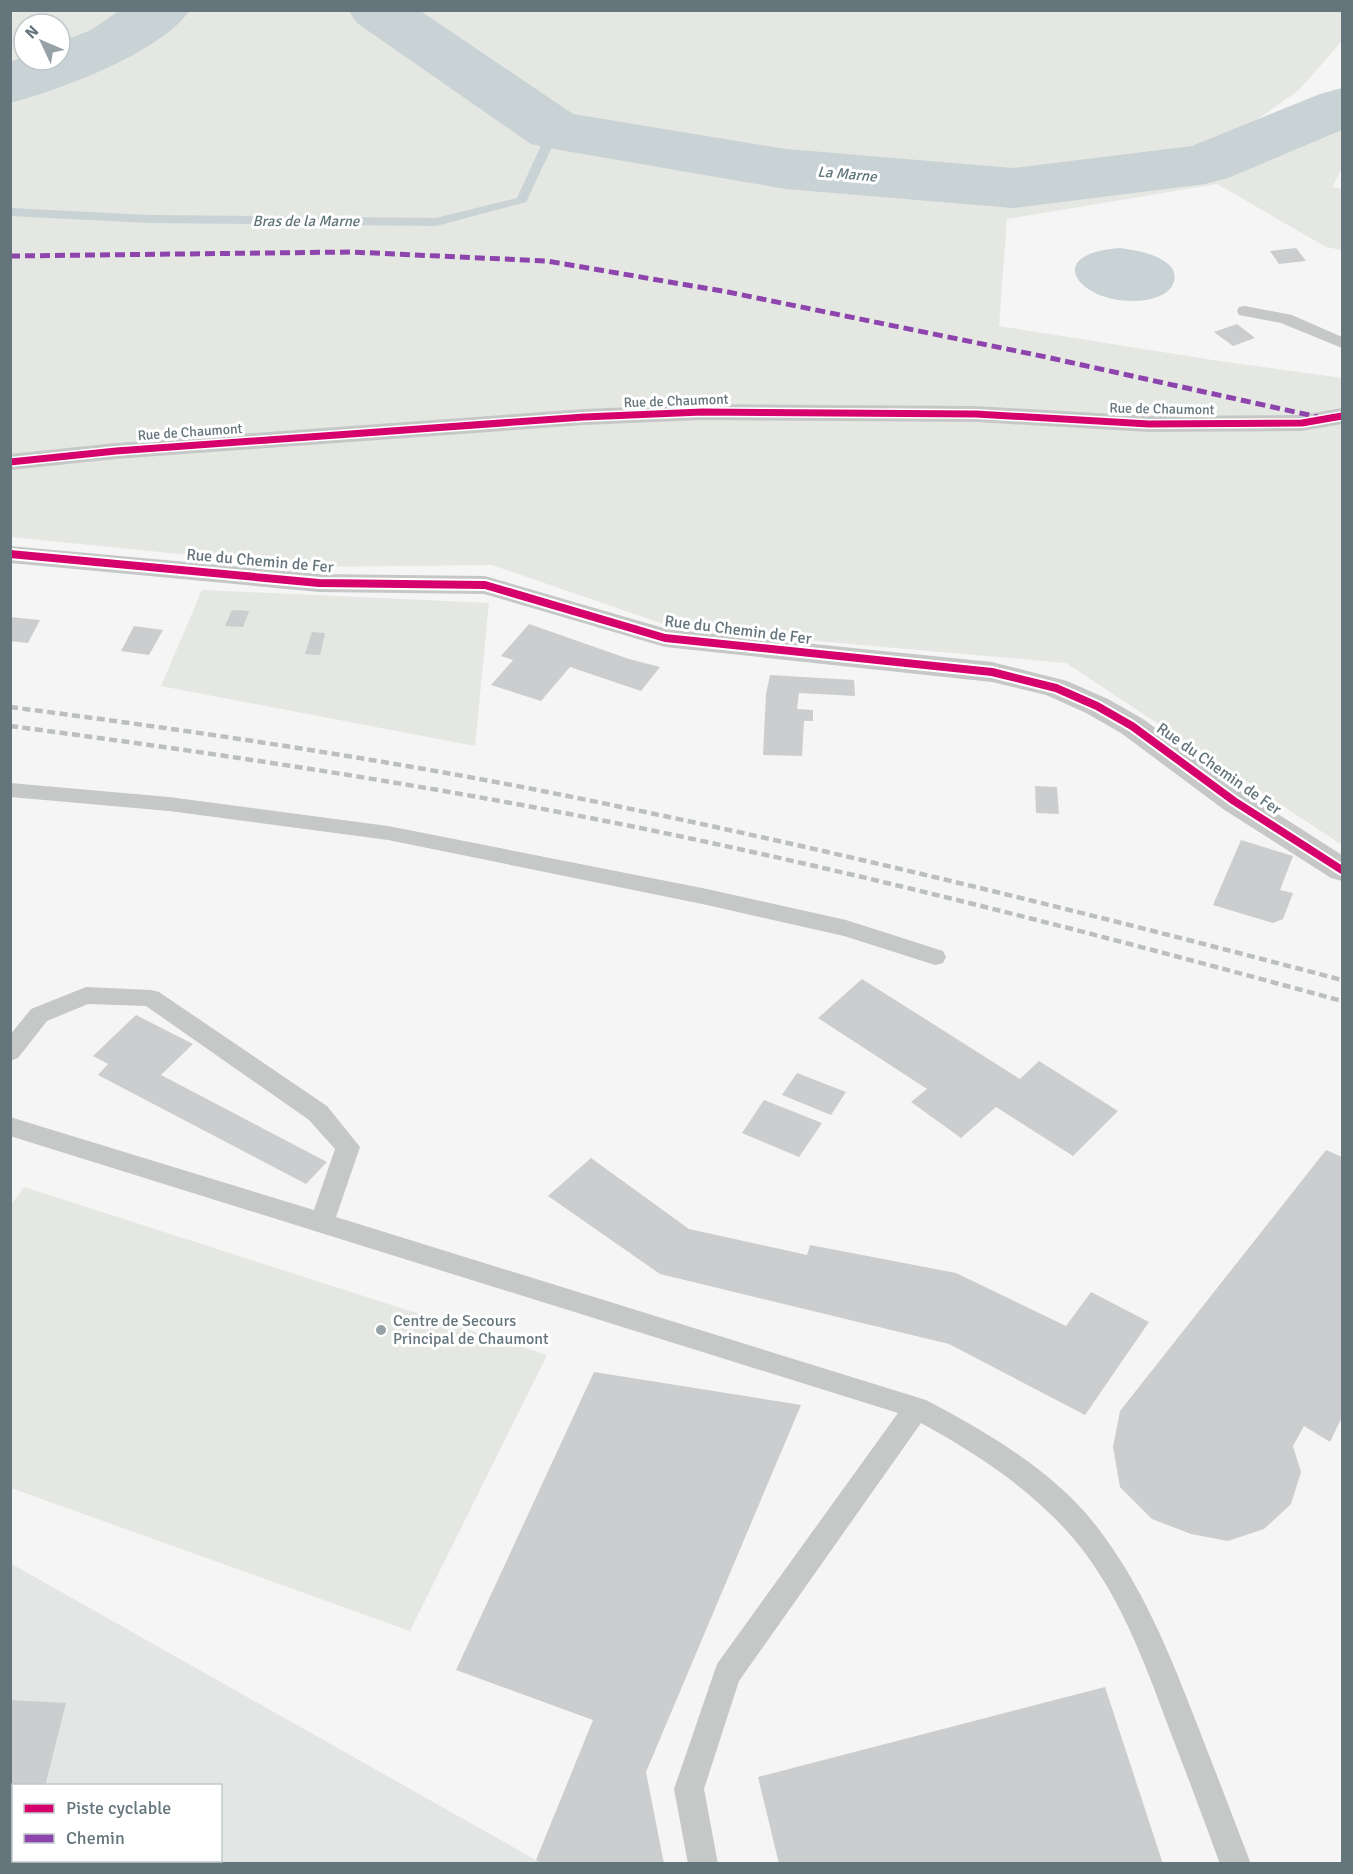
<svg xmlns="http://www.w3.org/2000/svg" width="1353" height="1874" viewBox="0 0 1353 1874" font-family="Signika,sans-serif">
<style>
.built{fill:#e4e6e5;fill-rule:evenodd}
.green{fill:#e4e7e2;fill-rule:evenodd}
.water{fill:#c9d2d4}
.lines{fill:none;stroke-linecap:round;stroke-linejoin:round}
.stream{fill:#c9d2d4;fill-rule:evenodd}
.river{fill:#c9d2d4;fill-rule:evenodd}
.building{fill:#cccdce}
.service{fill:#c6c8c8;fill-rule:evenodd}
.minor{fill:#c6c8c8;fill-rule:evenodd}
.rail{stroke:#bcbfbf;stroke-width:4.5;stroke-dasharray:8 4.5;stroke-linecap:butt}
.quiet{stroke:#8e44ad;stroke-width:5;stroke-dasharray:10 5;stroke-linecap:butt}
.cycleway-far1-casing{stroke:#fff;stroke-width:10}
.cycleway-casing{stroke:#fff;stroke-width:12}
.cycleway-far1{stroke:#d6006c;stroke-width:7}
.cycleway{stroke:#d6006c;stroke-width:8}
.poi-dot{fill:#97a2a6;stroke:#fff;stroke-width:2}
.labels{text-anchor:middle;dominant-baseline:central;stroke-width:6;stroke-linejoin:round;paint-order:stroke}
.far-street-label{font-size:14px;fill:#64757c;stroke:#fff}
.far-water-label{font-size:15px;font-style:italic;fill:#5f7578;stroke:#fff}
.street-label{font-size:16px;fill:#64757c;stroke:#fff}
.poi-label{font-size:16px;fill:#64757c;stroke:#fff;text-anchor:start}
</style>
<rect width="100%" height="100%" fill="#f5f5f5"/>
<path class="built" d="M 10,1563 L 536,1860 L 542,1863 L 11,1863 ZM 14,1786 L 220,1786 L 220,1860 L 14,1860 Z"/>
<g class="green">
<path d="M 11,11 L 1342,11 L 1342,41 L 1299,90 L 1245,128 L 1342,124 L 1342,168 L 1332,187 L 1342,189 L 1342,250 L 1326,247 L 1217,184 L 1007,219 L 999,326 L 1219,361 L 1342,378 L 1342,845 L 1066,663 L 678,629 L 492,565 L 307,567 L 11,537 ZM 24,24 L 60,24 L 60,60 L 24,60 Z"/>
<path d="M 202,590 L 489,603 L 475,746 L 161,686 Z"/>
<path d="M 24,1187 L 547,1355 L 410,1631 L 11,1488 L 10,1206 Z"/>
</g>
<path class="water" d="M 1120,248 C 1136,250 1184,258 1173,284 C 1169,294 1156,298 1146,300 C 1084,309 1036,254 1120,248 Z"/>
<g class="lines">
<path class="stream" d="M 554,127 L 560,130 L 526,202 L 436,226 L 149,223 L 10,216 L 10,208 L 149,215 L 436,218 L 517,198 L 548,130 Z"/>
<g class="river">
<path d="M 120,10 L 190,10 C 160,53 60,90 10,103 L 10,62 L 24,57 L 24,60 L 60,60 L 60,42 L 91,30 Z"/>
<path d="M 348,10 L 419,10 L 573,114 L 786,149 L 1013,168 L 1192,146 L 1320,94 L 1342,88 L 1342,130 L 1228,178 L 1205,184 L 1013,208 L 786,189 L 554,149 L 531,144 L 357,23 Z"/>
</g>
</g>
<g class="building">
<path d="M 1296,248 L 1306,261 L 1279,264 L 1270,251 Z"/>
<path d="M 1237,324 L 1255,338 L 1233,346 L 1214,332 Z"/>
<path d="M 232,610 L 249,611 L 243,627 L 225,626 Z"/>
<path d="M 10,617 L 40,620 L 28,643 L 10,641 Z"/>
<path d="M 529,624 L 629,659 L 660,667 L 641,691 L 570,667 L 541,701 L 491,685 L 513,660 L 501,656 Z"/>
<path d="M 134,626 L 163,630 L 149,655 L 121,651 Z"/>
<path d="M 312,632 L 325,633 L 320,655 L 305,654 Z"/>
<path d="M 770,675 L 854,680 L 855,696 L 799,693 L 797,709 L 813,710 L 813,721 L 804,721 L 802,756 L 763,755 L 766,694 Z"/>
<path d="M 1035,786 L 1057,787 L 1059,814 L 1036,813 Z"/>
<path d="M 1241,840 L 1293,856 L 1280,890 L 1293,893 L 1283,919 L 1273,923 L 1213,905 Z"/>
<path d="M 862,979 L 1020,1079 L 1039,1061 L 1118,1111 L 1073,1156 L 996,1107 L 961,1138 L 911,1102 L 927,1089 L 818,1018 Z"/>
<path d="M 136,1015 L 193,1044 L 161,1075 L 327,1162 L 306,1184 L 98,1075 L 108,1064 L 93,1056 Z"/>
<path d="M 797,1073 L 846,1092 L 831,1115 L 782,1095 Z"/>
<path d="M 764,1100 L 822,1123 L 799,1157 L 742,1133 Z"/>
<path d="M 1326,1150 L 1342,1157 L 1342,1417 L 1330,1442 L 1304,1426 L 1293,1446 L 1301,1472 L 1291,1504 L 1264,1529 L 1228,1541 L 1191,1534 L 1152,1519 L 1120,1487 L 1113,1447 L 1120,1411 Z"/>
<path d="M 591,1158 L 689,1229 L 807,1255 L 810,1245 L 956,1273 L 1066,1326 L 1091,1292 L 1149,1322 L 1085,1415 L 949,1344 L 660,1274 L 548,1196 Z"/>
<path d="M 594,1372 L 801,1405 L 646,1772 L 664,1864 L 542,1864 L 536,1860 L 593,1720 L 456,1670 Z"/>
<path d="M 1105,1687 L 1163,1864 L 779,1864 L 758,1777 Z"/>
<path d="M 10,1700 L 66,1703 L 45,1786 L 14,1786 L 14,1860 L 26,1860 L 25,1864 L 10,1864 Z"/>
</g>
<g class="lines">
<g class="service">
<path d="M 1245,306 L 1292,315 L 1342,337 L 1342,348 L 1281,323 L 1239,315 L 1237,311 L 1239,307 Z"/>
<path d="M 10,783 L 169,797 L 388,826 L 707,889 L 846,920 L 943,951 L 946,957 L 943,963 L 935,965 L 844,936 L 707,905 L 388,840 L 169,811 L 10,797 Z"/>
<path d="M 86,987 L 151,990 L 159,992 L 327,1106 L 360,1147 L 336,1217 L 926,1400 C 985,1431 1052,1470 1094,1523 C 1142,1584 1169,1652 1197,1724 C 1215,1770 1233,1817 1251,1864 L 1220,1864 C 1203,1817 1185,1770 1167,1723 C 1143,1658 1118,1591 1073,1538 C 1032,1490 976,1453 921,1423 L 739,1681 L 704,1789 L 718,1864 L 688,1864 L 674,1789 L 717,1664 L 898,1413 L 10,1136 L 10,1117 L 314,1210 L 335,1149 L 309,1120 L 146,1006 L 88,1004 L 47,1021 L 18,1058 L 10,1061 L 10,1035 L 31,1009 Z"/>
</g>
<g class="minor">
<path d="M 702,404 L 976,406 L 1149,416 L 1302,415 L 1342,408 L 1342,424 L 1302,431 L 1149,432 L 976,422 L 702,420 L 584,425 L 116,459 L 10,470 L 10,454 L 116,443 L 584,409 Z"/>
<path d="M 10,546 L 319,574 L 485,576 L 667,629 L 992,662 L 1067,681 L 1108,699 L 1143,719 L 1245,793 L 1342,855 L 1342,881 L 1331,878 L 1223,809 L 1121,733 L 1086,713 L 1046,695 L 992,682 L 665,647 L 484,594 L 319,592 L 10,563 Z"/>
</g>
<g class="rail">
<path d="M 10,707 C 180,729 349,754 517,786 C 794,840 1069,908 1342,980"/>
<path d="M 10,726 C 223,754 435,786 645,829 C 879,877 1111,938 1342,1001"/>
</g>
<path class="quiet" d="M 10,256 L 351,252 L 547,261 L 728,292 L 1046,357 L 1318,417"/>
<g class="cycleway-far1-casing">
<path id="cycleway-far1" d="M 10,462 L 116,451 L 584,417 L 702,412 L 976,414 L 1149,424 L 1302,423 L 1342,416"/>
</g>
<g class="cycleway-casing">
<path id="cycleway" d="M 10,554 L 319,583 L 485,585 L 665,638 L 992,672 L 1056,688 L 1097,706 L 1132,726 L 1234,801 L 1342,870"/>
</g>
<use href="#cycleway-far1" class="cycleway-far1"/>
<use href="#cycleway" class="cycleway"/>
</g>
<circle class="poi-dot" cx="381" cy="1330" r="6"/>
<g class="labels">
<g class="far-street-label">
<text transform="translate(676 401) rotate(-2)">Rue de Chaumont</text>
<text transform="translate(1162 409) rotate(1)">Rue de Chaumont</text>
<text transform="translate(190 432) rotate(-4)">Rue de Chaumont</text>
</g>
<g class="far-water-label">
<text transform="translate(847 174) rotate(5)">La Marne</text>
<text x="306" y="221">Bras de la Marne</text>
</g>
<g class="street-label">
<text transform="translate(260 561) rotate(5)">Rue du Chemin de Fer</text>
<text transform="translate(738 630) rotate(7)">Rue du Chemin de Fer</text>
<text transform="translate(1219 769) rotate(35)">Rue du Chemin de Fer</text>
</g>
<g class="poi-label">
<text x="393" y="1321">Centre de Secours<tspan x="393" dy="18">Principal de Chaumont</tspan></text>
</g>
</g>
<rect width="1353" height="1874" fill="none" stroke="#64757c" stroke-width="24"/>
<rect x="12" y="1784" width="210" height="78" fill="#ffffff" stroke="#c1c8cb" stroke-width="1.5"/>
<rect x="24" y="1804" width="30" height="9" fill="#d6006c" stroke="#c1c8cb" stroke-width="1.5"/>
<text x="66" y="1814" font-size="18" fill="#64757c">Piste cyclable</text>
<rect x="24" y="1834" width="30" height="9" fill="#8e44ad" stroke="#c1c8cb" stroke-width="1.5"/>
<text x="66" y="1844" font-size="18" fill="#64757c">Chemin</text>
<g transform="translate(42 42) rotate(314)"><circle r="28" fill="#ffffff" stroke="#c1c8cb" stroke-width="1.5"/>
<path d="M0-4.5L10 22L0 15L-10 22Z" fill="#97a2a6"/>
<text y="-9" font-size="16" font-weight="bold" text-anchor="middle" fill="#64757c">N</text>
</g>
</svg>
